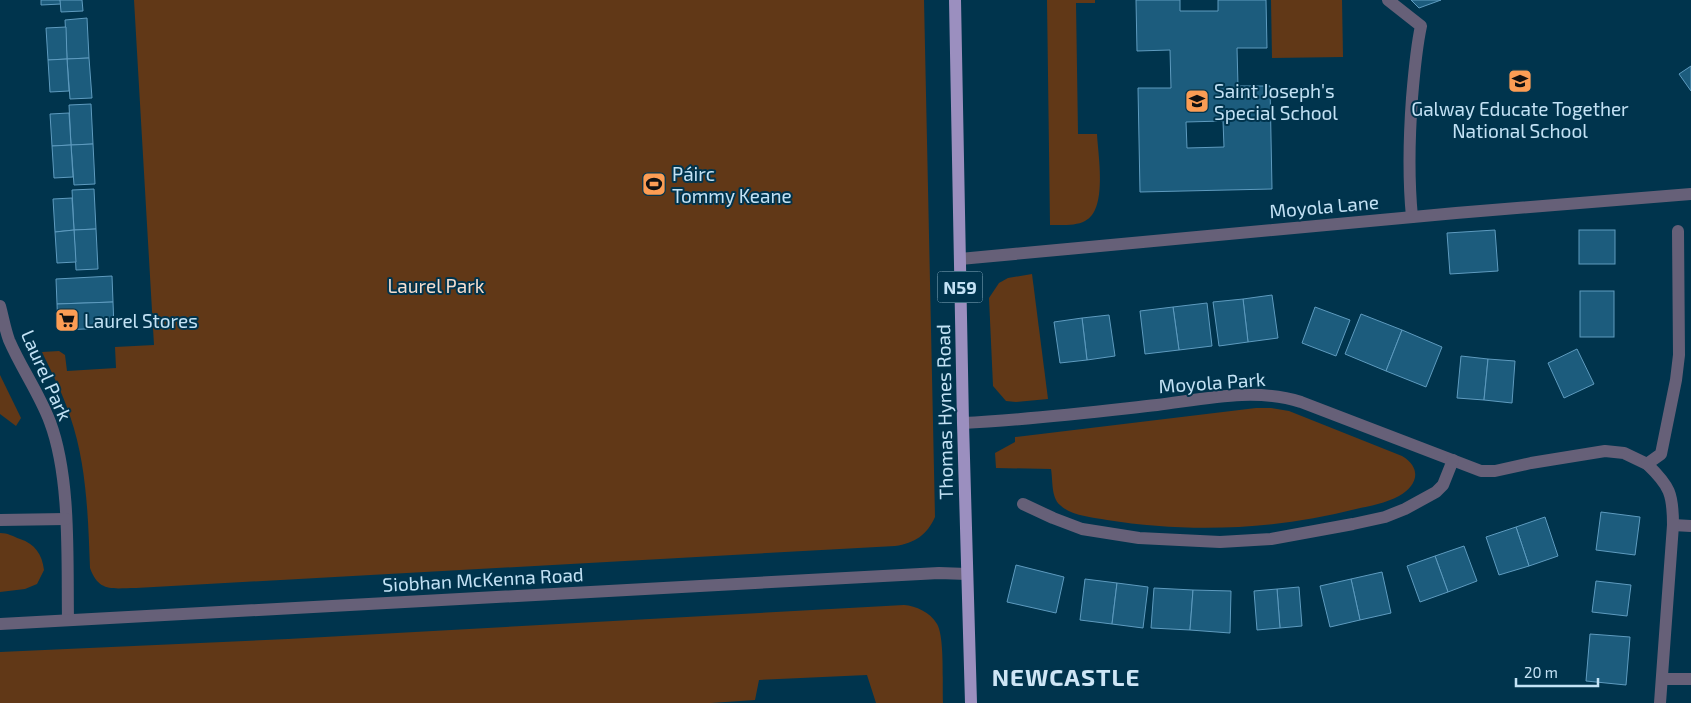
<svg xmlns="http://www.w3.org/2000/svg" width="1691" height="703" viewBox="0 0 1691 703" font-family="'Exo 2',sans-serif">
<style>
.green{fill:#613817}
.building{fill:#1c5c7d;stroke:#5e9bbf;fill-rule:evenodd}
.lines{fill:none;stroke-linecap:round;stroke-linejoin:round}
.service{stroke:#666078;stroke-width:12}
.minor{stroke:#666078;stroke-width:12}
.tertiary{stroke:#666078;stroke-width:12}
.primary{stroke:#9b8fbf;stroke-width:12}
.labels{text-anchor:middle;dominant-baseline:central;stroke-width:4;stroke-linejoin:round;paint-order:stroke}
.shield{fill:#00344d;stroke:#88aec3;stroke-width:1}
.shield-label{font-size:18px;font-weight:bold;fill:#c3e2f5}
.poi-label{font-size:19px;fill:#c3e2f5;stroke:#00344d;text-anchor:start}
.street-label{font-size:19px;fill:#c3e2f5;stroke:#00344d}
.park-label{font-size:19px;fill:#f4ddce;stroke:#00344d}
.district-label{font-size:24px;font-weight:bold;letter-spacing:1px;fill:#cee6f6;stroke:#00344d}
</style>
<rect width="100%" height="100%" fill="#00344d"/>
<g class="green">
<path d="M 134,0 L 924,0 L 935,517 C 927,535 915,543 895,546 L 136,588 C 113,588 99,593 90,568 C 88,517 87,465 70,416 C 63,394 52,373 42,352 L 59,351 L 65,355 L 67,371 L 116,368 L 115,347 L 154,345 Z"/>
<path d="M 1047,0 L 1095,0 L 1095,3 L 1076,3 L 1078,134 L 1097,134 C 1098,155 1108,210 1085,221 C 1076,226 1061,225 1050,225 Z"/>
<path d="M 1271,0 L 1342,0 L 1343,57 L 1272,58 Z"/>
<path d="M 1032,274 L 1048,399 L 1016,402 L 1006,401 L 993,386 L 989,298 L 999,283 L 1008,278 Z"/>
<path d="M 0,375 L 21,418 L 16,426 L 0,414 Z"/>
<path d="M 1256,408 L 1271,408 L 1289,411 L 1402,456 C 1422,468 1418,485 1399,496 C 1386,503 1370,506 1356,509 C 1275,530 1189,533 1107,520 C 1092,517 1071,516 1060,505 C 1051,497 1053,481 1051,469 L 996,468 L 995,453 L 1015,442 L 1015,437 Z"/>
<path d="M 0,533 C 8,533 12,536 20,539 C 35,544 42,554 44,570 L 37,584 L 25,589 L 0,592 Z"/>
<path d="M 904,605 C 916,606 930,612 937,624 C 945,637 942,686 943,703 L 876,703 L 867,675 L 759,680 L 755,700 L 711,703 L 0,703 L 0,652 L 288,639 Z"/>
</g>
<g class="building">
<path d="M 41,0 L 60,0 L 61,4 L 41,5 Z"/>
<path d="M 60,0 L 82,0 L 83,11 L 61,12 Z"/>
<path d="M 1136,0 L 1180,0 L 1180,11 L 1218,11 L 1218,0 L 1266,0 L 1267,48 L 1237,48 L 1238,86 L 1270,86 L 1272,189 L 1140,192 L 1138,88 L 1171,88 L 1170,50 L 1137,51 ZM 1223,121 L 1224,147 L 1187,148 L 1186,122 Z"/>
<path d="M 1411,0 L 1441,0 L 1419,8 Z"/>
<path d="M 87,18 L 89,58 L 67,59 L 65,20 Z"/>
<path d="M 66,27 L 67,59 L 48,60 L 46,28 Z"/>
<path d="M 89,58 L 92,98 L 70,99 L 67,59 Z"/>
<path d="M 67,59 L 69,91 L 50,92 L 48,60 Z"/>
<path d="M 1691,66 L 1691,91 L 1679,74 Z"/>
<path d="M 91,104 L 93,144 L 71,145 L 69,105 Z"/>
<path d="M 69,113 L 71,145 L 52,146 L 50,114 Z"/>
<path d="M 93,144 L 95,184 L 74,185 L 71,145 Z"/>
<path d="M 71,145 L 73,177 L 54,178 L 52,146 Z"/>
<path d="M 94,189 L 96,229 L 74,230 L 72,190 Z"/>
<path d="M 72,198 L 74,230 L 55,232 L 53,199 Z"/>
<path d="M 96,229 L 98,269 L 76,270 L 74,230 Z"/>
<path d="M 74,230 L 76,262 L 57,263 L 55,232 Z"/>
<path d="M 1495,230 L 1498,271 L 1450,274 L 1447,233 Z"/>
<rect x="1579" y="230" width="36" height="34"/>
<path d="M 112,276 L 113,302 L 57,304 L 56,279 Z"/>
<rect x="1580" y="291" width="34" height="46"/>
<path d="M 1272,295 L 1278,338 L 1248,342 L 1243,299 Z"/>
<path d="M 1243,299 L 1248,342 L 1219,346 L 1213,302 Z"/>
<path d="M 113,302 L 114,328 L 58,330 L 57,304 Z"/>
<path d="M 1207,303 L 1212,346 L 1179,350 L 1173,307 Z"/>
<path d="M 1173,307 L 1179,350 L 1145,354 L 1140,311 Z"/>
<path d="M 1315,307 L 1350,320 L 1336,356 L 1302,343 Z"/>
<path d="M 1361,314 L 1402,330 L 1386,371 L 1345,354 Z"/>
<path d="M 1109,315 L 1115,356 L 1087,360 L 1082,318 Z"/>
<path d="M 1082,318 L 1087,360 L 1060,363 L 1054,322 Z"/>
<path d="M 1402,330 L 1442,347 L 1426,387 L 1386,371 Z"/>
<path d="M 1577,349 L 1594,384 L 1564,398 L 1548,363 Z"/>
<path d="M 1461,356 L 1488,359 L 1484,400 L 1457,398 Z"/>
<path d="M 1488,359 L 1515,361 L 1512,403 L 1484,400 Z"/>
<path d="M 1601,512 L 1640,517 L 1635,555 L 1596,550 Z"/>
<path d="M 1545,517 L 1558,556 L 1529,566 L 1516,527 Z"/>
<path d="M 1516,527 L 1529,566 L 1499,575 L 1486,537 Z"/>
<path d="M 1464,546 L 1477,581 L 1448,592 L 1435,556 Z"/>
<path d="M 1435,556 L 1448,592 L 1420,602 L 1407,566 Z"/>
<path d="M 1016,565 L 1064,577 L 1056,613 L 1007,602 Z"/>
<path d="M 1382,572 L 1391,613 L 1360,620 L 1351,579 Z"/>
<path d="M 1085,579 L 1117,583 L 1112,624 L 1080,620 Z"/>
<path d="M 1351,579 L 1360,620 L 1330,627 L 1320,586 Z"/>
<path d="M 1596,581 L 1631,585 L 1627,616 L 1592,612 Z"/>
<path d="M 1117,583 L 1148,587 L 1143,628 L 1112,624 Z"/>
<path d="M 1299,587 L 1302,626 L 1280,628 L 1277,589 Z"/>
<path d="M 1154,588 L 1193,590 L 1190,630 L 1151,628 Z"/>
<path d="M 1277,589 L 1280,628 L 1257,630 L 1254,591 Z"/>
<path d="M 1193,590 L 1231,591 L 1230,633 L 1190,630 Z"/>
<path d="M 1590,634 L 1630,637 L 1626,685 L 1586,681 Z"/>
</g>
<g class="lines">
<g class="service">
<path d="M 1388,0 L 1421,26 C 1416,49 1414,74 1412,98 C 1409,139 1408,176 1412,217"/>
<path d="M 1662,679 L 1691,679"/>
</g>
<g class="minor">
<path d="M 960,259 L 1456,213 L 1691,194"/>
<path d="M 0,306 C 3,317 5,329 9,340 C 21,368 39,393 50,422 C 71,478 67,560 68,620"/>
<path d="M 963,423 C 1028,420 1093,412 1157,405 C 1204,399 1255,387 1301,402 L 1481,471 L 1495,471 L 1531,463 L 1605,451 L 1624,453 L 1647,464"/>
<path d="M 1023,504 L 1053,518 L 1082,529 L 1139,538 L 1220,542 L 1271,539 L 1353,524 L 1385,517 L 1405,509 L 1436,492 L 1443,485 L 1453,460"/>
<path d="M 0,520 L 66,519"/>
<path d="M 1673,525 L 1691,526"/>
<path d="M 1660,703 L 1673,525 C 1673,494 1670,486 1647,464 L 1661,454 L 1676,380 L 1679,355 L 1678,231"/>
</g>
<path class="tertiary" d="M 0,624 L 939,573 L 967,574"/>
<path class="primary" d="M 955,0 L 963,423 L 971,703"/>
</g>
<defs>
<g id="school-square" transform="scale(1.25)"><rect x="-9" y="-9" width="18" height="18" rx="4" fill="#fc9d54" stroke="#00344d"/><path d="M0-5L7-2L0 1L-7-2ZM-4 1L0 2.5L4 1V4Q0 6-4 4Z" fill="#111"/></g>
<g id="stadium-square" transform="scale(1.25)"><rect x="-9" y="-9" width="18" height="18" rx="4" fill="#fc9d54" stroke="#00344d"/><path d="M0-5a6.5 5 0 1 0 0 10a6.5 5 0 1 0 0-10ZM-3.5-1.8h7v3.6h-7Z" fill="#111"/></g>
<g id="supermarket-square" transform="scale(1.25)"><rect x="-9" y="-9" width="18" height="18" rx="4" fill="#fc9d54" stroke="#00344d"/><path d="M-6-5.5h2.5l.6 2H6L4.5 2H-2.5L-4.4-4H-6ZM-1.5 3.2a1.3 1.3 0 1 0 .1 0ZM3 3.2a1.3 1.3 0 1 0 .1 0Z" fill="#111"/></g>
</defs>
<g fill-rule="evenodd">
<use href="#school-square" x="1520" y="81"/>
<use href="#school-square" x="1197" y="101"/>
<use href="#stadium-square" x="654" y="184"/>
<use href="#supermarket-square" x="67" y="320"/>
</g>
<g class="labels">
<rect class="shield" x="937.5" y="271.5" width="45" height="31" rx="4"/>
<g class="shield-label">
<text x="960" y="287">N59</text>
</g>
<g class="poi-label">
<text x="1214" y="90">Saint Joseph's<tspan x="1214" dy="22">Special School</tspan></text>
<text x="1520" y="108" text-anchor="middle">Galway Educate Together<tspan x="1520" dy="22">National School</tspan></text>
<text x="672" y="173">Páirc<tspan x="672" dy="22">Tommy Keane</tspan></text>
<text x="84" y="320">Laurel Stores</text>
</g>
<g class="street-label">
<text transform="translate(1324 206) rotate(-5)">Moyola Lane</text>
<text transform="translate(47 375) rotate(66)">Laurel Park</text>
<text transform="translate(1212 382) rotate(-4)">Moyola Park</text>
<text transform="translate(944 412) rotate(-91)">Thomas Hynes Road</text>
<text transform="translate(483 579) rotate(-3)">Siobhan McKenna Road</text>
</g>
<g class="park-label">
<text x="436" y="285">Laurel Park</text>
</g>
<g class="district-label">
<text x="1066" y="676">NEWCASTLE</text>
</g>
</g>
<path d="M1516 678v8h82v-8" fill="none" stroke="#c3e2f5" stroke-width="2.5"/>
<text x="1524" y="678" font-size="15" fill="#c3e2f5" stroke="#00344d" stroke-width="4" paint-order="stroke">20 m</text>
</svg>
